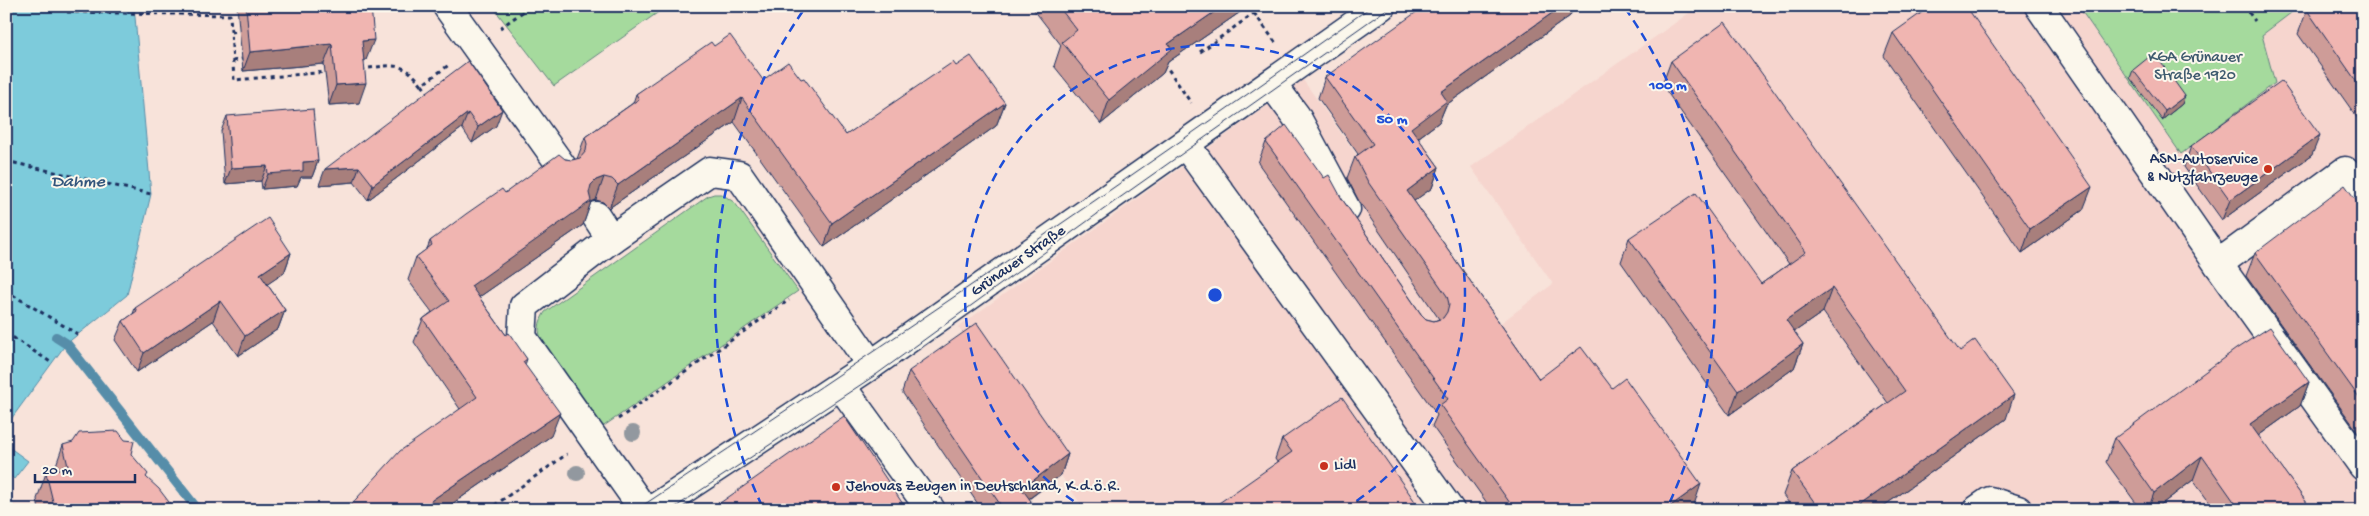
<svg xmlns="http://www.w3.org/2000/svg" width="2369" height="516" viewBox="0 0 2369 516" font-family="'Gochi Hand',sans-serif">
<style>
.built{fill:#f6d5ce}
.green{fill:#a5da9d;stroke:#60847e}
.water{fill:#7dcbdb;stroke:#568da9}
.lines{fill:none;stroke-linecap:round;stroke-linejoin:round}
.stream{stroke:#568da9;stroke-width:10}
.minor-casing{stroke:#1b2f5e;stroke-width:31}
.major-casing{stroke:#1b2f5e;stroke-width:31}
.path{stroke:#1b2f5e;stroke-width:3;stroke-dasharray:4 4;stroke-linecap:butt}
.minor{stroke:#fbf7ec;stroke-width:28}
.major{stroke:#fbf7ec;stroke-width:28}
.tram{stroke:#1b2f5e;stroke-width:1}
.tree{fill:#92989f}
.wall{fill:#ce9c98;stroke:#1b2f5e}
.shaded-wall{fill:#a87f7c;stroke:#1b2f5e}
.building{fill:#f0b5b1;stroke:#1b2f5e}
.ring{fill:none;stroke:#1d4ed8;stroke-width:2.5;stroke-dasharray:9 6}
.poi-dot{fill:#c8321e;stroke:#fbf7ec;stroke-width:2}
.labels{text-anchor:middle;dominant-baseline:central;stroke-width:4;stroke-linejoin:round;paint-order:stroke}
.park-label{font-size:16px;fill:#3e5a6e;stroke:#fbf7ec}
.poi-label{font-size:16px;fill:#1b2f5e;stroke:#fbf7ec;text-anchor:start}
.street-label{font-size:16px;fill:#1b2f5e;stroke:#fbf7ec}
.water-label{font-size:18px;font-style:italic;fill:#34567d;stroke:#fbf7ec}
.centre{fill:#1d4ed8;stroke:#fbf7ec;stroke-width:2.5}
.ring-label{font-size:15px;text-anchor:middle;font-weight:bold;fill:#1d4ed8;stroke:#fbf7ec;stroke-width:4;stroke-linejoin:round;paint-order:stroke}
</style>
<rect width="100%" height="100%" fill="#f8e3da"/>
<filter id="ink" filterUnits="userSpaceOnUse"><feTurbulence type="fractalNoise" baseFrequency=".02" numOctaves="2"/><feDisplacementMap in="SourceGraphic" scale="10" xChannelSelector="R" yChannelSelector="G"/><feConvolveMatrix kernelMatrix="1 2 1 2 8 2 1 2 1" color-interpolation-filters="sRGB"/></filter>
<g filter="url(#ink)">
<path class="built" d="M 1699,6 L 2078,6 L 2182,154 L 2274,83 L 2262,35 L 2300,6 L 2363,6 L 2363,510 L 1085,510 L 958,327 L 1303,80 L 1486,334 L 1553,284 L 1471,167 Z"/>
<g class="green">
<path d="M 492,6 L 667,6 L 554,86 Z"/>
<path d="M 2078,6 L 2300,6 L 2262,35 L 2275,83 L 2181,154 Z"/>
<path d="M 714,194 L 722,194 L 735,203 L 798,291 L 601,428 L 543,343 C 537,331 538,323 545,312 L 708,196 Z"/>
</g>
<g class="water">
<path d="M 6,6 L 134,6 L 151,194 L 127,295 L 66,344 L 6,426 Z"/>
<path d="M 6,445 L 28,461 L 14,479 L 6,472 Z"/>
</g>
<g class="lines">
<path class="stream" d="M 56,337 L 67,344 L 198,510"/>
<g class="minor-casing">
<g id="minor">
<path d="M 447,6 L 563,168"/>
<path d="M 2039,6 L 2218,264 L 2363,466"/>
<path d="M 1272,84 L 1296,116 L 1346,209"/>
<path d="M 1186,145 L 1450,510"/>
<path d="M 596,216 L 611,239"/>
<path d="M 2218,264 L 2345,171 L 2363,197"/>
<path d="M 841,386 L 931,510"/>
<path d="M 644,510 L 522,337 L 524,306 L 611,239 L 710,171 L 739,175 L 871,365"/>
<path d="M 1977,510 L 1990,501 L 2018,510"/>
</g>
</g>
<g class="major-casing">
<path id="major" d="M 652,510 L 871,365 L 1381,6"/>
</g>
<g class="path">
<path d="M 65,6 L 65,12 L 230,15 L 234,80 L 327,72"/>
<path d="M 2244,6 L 2255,21"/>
<path d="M 1254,13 L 1276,43"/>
<path d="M 500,28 L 531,6"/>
<path d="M 231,32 L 239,31"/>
<path d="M 1200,52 L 1264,6"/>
<path d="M 233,61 L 242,59"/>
<path d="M 1164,63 L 1191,103"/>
<path d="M 361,69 C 391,66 402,59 422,85 L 450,64"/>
<path d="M 422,85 L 429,94"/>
<path d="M 6,161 L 151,194"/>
<path d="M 6,291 L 79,335"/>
<path d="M 6,333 L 52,363"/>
<path d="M 618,419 L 789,300"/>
<path d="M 488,510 L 567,454"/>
</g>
<use href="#minor" class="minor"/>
<use href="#major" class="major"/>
<g class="tram">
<path d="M 636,510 C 884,346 1130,179 1372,6"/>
<path d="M 671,510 L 877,374 L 1118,199 L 1391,6"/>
</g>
</g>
<g class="tree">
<circle cx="633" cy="433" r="8"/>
<circle cx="577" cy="473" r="8"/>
</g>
<g class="wall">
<path d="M 237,6 L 371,6 L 366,60 L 364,60 L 359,103 L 329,105 L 324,64 L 243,71 Z"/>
<path d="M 1031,6 L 1249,6 L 1168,62 L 1163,73 L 1101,124 L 1054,66 L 1061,45 Z"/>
<path d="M 2363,6 L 2363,126 L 2298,34 L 2307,10 Z"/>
<path d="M 1570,16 L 1446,105 L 1439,122 L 1418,138 L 1439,167 L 1432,188 L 1414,201 L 1539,379 L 1694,505 L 1687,510 L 1492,510 L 1432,426 L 1437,415 L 1258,163 L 1266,142 L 1324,178 L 1342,199 L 1421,314 L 1426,319 L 1434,321 L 1439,319 L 1360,203 L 1347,178 L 1355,157 L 1358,154 L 1318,98 L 1325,77 Z"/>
<path d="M 1893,33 L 2083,210 L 2022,253 L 1884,56 Z"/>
<path d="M 714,46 L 763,80 L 801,79 L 846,135 L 956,66 L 1005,103 L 996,126 L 824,247 L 734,122 L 609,208 L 603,202 L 596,200 L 591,202 L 583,225 L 479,297 L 506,335 L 527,359 L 525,365 L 551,436 L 443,510 L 346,510 L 460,409 L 414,342 L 423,319 L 432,312 L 408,280 L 416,257 L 427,249 L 430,241 L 505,193 L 565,159 L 572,160 L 577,159 L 585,137 L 633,103 L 636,94 Z"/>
<path d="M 468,61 L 496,126 L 472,143 L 462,128 L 368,200 L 354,182 L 319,185 Z"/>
<path d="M 1671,61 L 2006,419 L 1878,510 L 1794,510 L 1783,495 L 1792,471 L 1888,403 L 1823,312 L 1794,332 L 1803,344 L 1794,368 L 1729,415 L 1621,262 L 1629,238 L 1761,284 L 1789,264 L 1662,85 Z"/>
<path d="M 2133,70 L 2185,96 L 2182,104 L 2162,120 L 2130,78 Z"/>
<path d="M 227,116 L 318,161 L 312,177 L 301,177 L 297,186 L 262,189 L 261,181 L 225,184 L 221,131 Z"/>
<path d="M 2191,146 L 2312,155 L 2222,220 L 2184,167 Z"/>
<path d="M 2363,210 L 2363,439 L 2246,276 L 2255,253 Z"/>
<path d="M 291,253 L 284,273 L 267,284 L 285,310 L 278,329 L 238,356 L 213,321 L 137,372 L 115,340 L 123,321 L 133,314 L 135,308 Z"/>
<path d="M 909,371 L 1068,454 L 1061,475 L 1029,499 L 1031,501 L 1028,510 L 982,510 L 902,392 Z"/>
<path d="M 2309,382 L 2300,406 L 2258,436 L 2312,510 L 2215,510 L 2193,480 L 2154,510 L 2141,510 L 2106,462 L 2115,438 Z"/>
<path d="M 1282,439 L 1421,510 L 1277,462 L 1275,459 Z"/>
<path d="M 63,445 L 131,454 L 146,477 L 175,510 L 39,510 L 37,499 L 46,473 L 54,471 Z"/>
</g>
<g class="shaded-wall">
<path d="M 1223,6 L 1249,6 L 1168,62 L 1163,73 L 1101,124 L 1109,100 L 1168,44 Z"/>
<path d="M 1562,6 L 1574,6 L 1570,16 L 1446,105 L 1439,122 L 1403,149 L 1411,128 L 1441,92 Z"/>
<path d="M 374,40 L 366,60 L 355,61 L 362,41 Z"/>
<path d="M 332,44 L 324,64 L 243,71 L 250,52 Z"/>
<path d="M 366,83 L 359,103 L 329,105 L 336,85 Z"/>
<path d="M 2185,96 L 2182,104 L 2162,120 L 2165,111 Z"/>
<path d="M 742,98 L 734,122 L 609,208 L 618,185 Z"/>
<path d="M 1005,103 L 996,126 L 824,247 L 832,223 Z"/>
<path d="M 502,110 L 496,126 L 472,143 L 478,127 Z"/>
<path d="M 468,113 L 462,128 L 368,200 L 373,185 Z"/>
<path d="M 2320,135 L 2312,155 L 2222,220 L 2230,200 Z"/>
<path d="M 318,161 L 312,177 L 301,177 L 297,186 L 262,189 L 268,174 L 303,162 Z"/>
<path d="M 267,166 L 261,181 L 225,184 L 231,168 Z"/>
<path d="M 359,167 L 354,182 L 319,185 L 325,169 Z"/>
<path d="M 1439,167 L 1432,188 L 1399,212 L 1407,191 Z"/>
<path d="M 604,177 L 596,200 L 591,202 L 583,225 L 462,309 L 471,286 L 591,185 L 596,180 Z"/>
<path d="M 2092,187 L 2083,210 L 2022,253 L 2030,229 Z"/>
<path d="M 291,253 L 284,273 L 253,294 L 260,274 Z"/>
<path d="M 1832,288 L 1823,312 L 1777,344 L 1786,320 Z"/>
<path d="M 220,301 L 213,321 L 137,372 L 144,353 Z"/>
<path d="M 285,310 L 278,329 L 238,356 L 245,336 Z"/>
<path d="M 1803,344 L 1794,368 L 1729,415 L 1738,391 Z"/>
<path d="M 2309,382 L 2300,406 L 2241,448 L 2250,424 Z"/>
<path d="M 2014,395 L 2006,419 L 1878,510 L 1853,510 Z"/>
<path d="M 560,413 L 551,436 L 443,510 L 423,510 L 432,500 Z"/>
<path d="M 1068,454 L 1061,475 L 1015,509 L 1022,489 Z"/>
<path d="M 2202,456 L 2193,480 L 2154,510 L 2148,510 L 2154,493 Z"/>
<path d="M 1701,484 L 1694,505 L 1687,510 L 1665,510 Z"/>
<path d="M 1031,501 L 1028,510 L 1022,510 Z"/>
</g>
<g class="building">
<path d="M 246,6 L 371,6 L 374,40 L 362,41 L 366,83 L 336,85 L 332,44 L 250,52 Z"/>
<path d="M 1058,6 L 1223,6 L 1168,44 L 1172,49 L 1109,100 L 1062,42 L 1077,30 Z"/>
<path d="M 1425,6 L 1562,6 L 1441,92 L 1447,101 L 1411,128 L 1439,167 L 1407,191 L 1539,379 L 1581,347 L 1612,388 L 1625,378 L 1701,484 L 1665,510 L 1515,510 L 1440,405 L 1448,399 L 1266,142 L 1286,125 L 1324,178 L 1329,175 L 1342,199 L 1421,314 L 1426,319 L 1434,321 L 1443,318 L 1447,312 L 1449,304 L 1447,296 L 1368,182 L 1355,157 L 1373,144 L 1325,77 Z"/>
<path d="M 1931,6 L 1966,6 L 2092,187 L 2030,229 L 1893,33 Z"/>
<path d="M 2313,6 L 2363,6 L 2363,91 L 2307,10 Z"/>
<path d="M 1725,22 L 1960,351 L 1975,340 L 2014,395 L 1853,510 L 1820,510 L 1792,471 L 1905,391 L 1832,288 L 1786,320 L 1803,344 L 1738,391 L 1629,238 L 1696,193 L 1761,284 L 1806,252 L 1671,61 Z"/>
<path d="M 730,35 L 763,80 L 788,62 L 801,79 L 804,78 L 846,135 L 953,62 L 956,66 L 971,56 L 1005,103 L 832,223 L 742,98 L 618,185 L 612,179 L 604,177 L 596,180 L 591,185 L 589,193 L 591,201 L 471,286 L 506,335 L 509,333 L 527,359 L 523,362 L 560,413 L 432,500 L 423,510 L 346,510 L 400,451 L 477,397 L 423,319 L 449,301 L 416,257 L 432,245 L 430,241 L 466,214 L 502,189 L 505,193 L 559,154 L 565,159 L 572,160 L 580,158 L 586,151 L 587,144 L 585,137 L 639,99 L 636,94 L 711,42 L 714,46 Z"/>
<path d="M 2154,53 L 2185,96 L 2165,111 L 2133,70 Z"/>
<path d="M 468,61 L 502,110 L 478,127 L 468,113 L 373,185 L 359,167 L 325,169 Z"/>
<path d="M 2281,81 L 2320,135 L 2230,200 L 2191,146 Z"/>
<path d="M 313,109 L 318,161 L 303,162 L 303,171 L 268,174 L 267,166 L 231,168 L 227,116 Z"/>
<path d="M 2345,185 L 2363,210 L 2363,403 L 2255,253 Z"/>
<path d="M 268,218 L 291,253 L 260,274 L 285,310 L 245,336 L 220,301 L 144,353 L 123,321 L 137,311 L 135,308 Z"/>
<path d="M 977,323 L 1068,454 L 1022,489 L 1031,501 L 1022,510 L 1004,510 L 909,371 Z"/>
<path d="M 2270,327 L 2309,382 L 2250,424 L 2312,510 L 2240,510 L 2202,456 L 2154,493 L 2115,438 L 2236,349 Z"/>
<path d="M 1342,397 L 1421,510 L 1209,510 L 1292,452 L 1282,439 Z"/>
<path d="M 844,416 L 907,510 L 710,510 Z"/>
<path d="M 118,431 L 125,440 L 134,441 L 131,454 L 148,474 L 146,477 L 159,489 L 175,510 L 55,510 L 46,473 L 68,466 L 63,445 L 73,442 L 79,433 Z"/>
</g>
</g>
<g class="ring">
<path d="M1086 509A250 250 0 1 1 1344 509"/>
<path d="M762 506A500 500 0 0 1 805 8M1625 8A500 500 0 0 1 1668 506"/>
</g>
<g class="poi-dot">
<circle cx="2268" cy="169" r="5"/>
<circle cx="1324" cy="466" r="5"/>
<circle cx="836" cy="487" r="5"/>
</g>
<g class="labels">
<g class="park-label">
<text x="2195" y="58">KGA Grünauer<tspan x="2195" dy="18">Straße 1920</tspan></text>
</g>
<g class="poi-label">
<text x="2258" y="160" text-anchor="end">ASN-Autoservice<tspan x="2258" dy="18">&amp; Nutzfahrzeuge</tspan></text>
<text x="1334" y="466">Lidl</text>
<text x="846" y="487">Jehovas Zeugen in Deutschland, K.d.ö.R.</text>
</g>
<g class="street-label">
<text transform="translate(1019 262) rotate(-35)">Grünauer Straße</text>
</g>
<g class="water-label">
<text x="78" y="182">Dahme</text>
</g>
</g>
<circle cx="1215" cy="295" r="8" class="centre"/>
<g class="ring-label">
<text x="1668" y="89">100 m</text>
<text x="1392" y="123">50 m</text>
</g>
<rect width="2369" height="516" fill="none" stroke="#fbf7ec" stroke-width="25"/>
<rect x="12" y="12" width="2344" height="491" fill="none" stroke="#1b2f5e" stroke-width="2" filter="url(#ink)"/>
<path d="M35 474v8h100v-8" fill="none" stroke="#1b2f5e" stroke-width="2.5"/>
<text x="42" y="474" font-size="15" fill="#1b2f5e" stroke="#fbf7ec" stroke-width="4" paint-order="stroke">20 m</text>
</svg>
